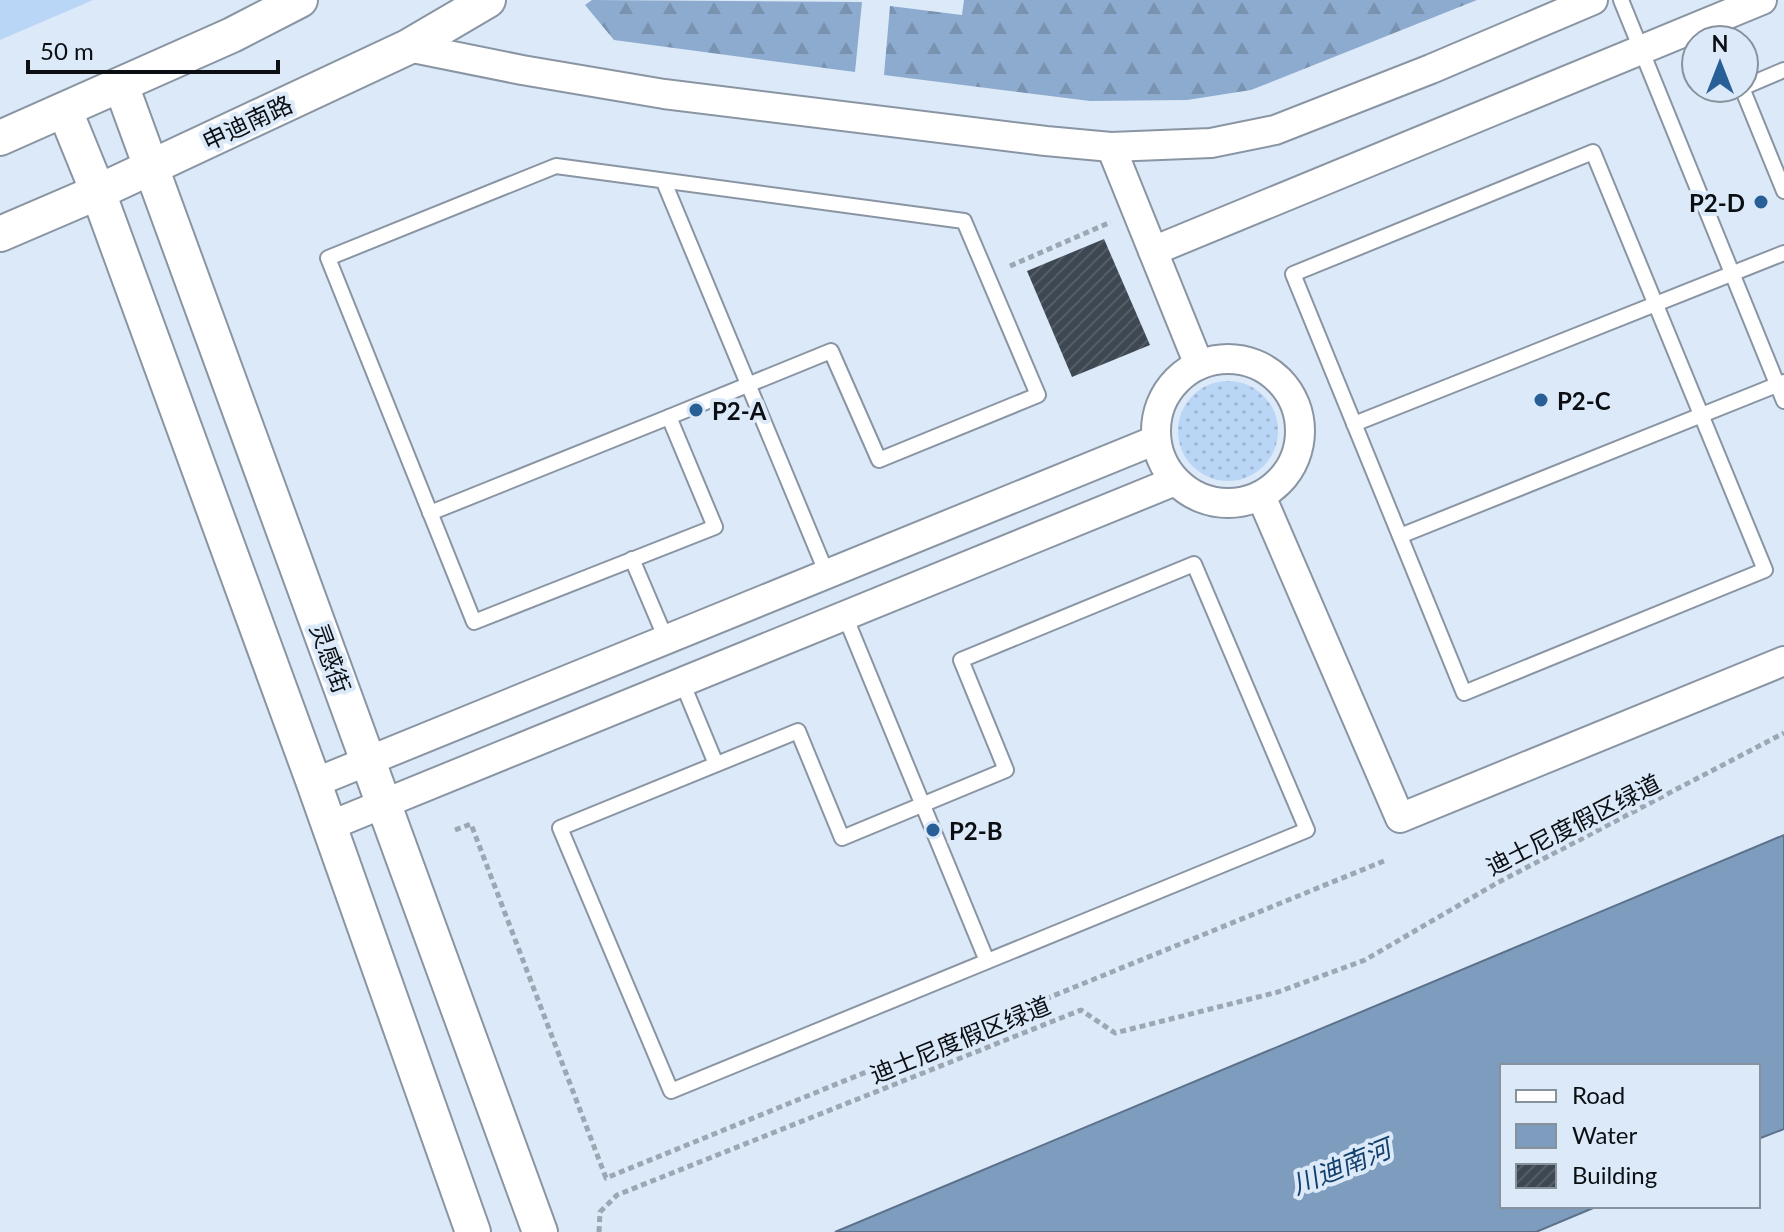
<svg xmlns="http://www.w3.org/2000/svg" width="1784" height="1232" viewBox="0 0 1784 1232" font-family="Lato,'Noto Sans SC',sans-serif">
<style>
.grass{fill:url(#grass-dots)}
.forest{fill:url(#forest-firs)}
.park{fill:#bad6f6}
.water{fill:#7e9cbe;stroke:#5c728b;stroke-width:2}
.building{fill:url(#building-hatch)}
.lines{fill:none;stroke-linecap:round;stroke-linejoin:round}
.service-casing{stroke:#8a95a3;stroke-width:18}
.minor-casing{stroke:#8a95a3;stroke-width:32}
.tertiary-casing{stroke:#8a95a3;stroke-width:38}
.path{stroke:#9da7b3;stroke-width:5;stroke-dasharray:6 4;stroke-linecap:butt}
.service{stroke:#fff;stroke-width:14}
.minor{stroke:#fff;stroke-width:28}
.tertiary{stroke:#fff;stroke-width:34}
.poi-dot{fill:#285f97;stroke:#dce9f8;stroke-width:3}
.labels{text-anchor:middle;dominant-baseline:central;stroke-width:8;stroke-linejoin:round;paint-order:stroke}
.street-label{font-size:24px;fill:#0b0f14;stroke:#dce9f8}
.poi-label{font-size:24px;font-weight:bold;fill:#0b0f14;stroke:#dce9f8;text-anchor:start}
.water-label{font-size:26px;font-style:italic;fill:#13406c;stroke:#dce9f8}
</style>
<defs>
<pattern id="grass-dots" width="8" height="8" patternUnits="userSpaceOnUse" patternTransform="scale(2)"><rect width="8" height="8" fill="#bad6f6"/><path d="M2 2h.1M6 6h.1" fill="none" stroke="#9fb6d2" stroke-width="1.8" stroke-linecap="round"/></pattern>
<pattern id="forest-firs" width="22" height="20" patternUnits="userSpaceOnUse" patternTransform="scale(2)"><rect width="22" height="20" fill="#8dabce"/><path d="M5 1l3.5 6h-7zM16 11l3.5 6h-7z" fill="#7892b0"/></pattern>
<pattern id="building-hatch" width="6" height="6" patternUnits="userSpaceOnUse" patternTransform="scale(2)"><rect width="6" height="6" fill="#3d4853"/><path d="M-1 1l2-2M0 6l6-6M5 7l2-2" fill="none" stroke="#555e67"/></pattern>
</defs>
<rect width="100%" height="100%" fill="#dce9f8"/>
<circle class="grass" cx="1228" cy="431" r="50"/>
<g class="forest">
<path d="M 592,0 L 862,2 L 855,72 L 614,40 L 585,5 Z"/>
<path d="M 964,0 L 1477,0 L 1251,90 L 1187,100 L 1090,101 L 884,75 L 890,6 L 962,15 Z"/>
</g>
<path class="park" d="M 0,0 L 93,0 L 0,40 Z"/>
<path class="water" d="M 1784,835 L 1784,1129 L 1758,1139 L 1758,1066 L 1502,1066 L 1502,1206 L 1598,1206 L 1536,1232 L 835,1232 Z"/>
<path class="building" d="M 1104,239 L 1150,345 L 1072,377 L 1027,271 Z"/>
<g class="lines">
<g class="service-casing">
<g id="service">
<path d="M 1621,0 L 1784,401"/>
<path d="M 1744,87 L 1784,70"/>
<path d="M 1742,88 L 1784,191"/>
<path d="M 1593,152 L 1765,570 L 1464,693 L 1293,274 Z"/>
<path d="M 556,166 L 964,221 L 1038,395 L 879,460 L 831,351 L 669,417 L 715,527 L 474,622 L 328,258 Z"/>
<path d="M 664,182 L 827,574"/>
<path d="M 1354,424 L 1784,253"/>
<path d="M 430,513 L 669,417"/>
<path d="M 1400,536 L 1784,382"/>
<path d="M 632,559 L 666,639"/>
<path d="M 1194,564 L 1307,830 L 671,1091 L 560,828 L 798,731 L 842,838 L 1006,770 L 961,660 Z"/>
<path d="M 845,616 L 987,961"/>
<path d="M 682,682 L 716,764"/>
</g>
</g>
<g class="minor-casing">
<g id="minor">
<path d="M 408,47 L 522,70 L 664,94 L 1046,141 L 1111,147 L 1211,143 L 1275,130 L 1431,69 L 1593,0"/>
<path d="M 1111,147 L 1199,365"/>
<path d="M 1153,251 L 1762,0"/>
<circle cx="1228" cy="431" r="72"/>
<path d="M 1261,496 L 1400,818 L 1784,661"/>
<path d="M 314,783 L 1156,440"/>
<path d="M 329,826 L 1175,481"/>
</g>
</g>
<g class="tertiary-casing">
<g id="tertiary">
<path d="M 121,85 L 540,1232"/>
<path d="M 65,111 L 98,192 L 314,783 L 473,1232"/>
<path d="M 0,138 L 232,35 L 300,0"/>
<path d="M 0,234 L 98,192 L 408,47 L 488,0"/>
</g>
</g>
<g class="path">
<path d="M 1010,266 L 1111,222"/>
<path d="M 455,830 L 471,824 L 606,1178 L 1384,861"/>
<path d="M 599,1232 L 600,1212 L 617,1195 L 1081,1010 L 1115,1033 L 1278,992 L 1365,960 L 1497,883 L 1784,733"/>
</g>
<use href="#service" class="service"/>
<use href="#minor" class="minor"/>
<use href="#tertiary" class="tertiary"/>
</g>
<g class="poi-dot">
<circle cx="1761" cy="202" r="8"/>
<circle cx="1541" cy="400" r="8"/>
<circle cx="696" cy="410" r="8"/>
<circle cx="933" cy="830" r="8"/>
</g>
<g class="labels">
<g class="street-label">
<text transform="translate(247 122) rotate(-25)">申迪南路</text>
<text transform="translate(331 658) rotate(70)">灵感街</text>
<text transform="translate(1573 824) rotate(-27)">迪士尼度假区绿道</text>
<text transform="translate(960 1039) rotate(-22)">迪士尼度假区绿道</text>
</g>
<g class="poi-label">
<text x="1745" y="202" text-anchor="end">P2-D</text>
<text x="1557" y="400">P2-C</text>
<text x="712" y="410">P2-A</text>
<text x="949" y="830">P2-B</text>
</g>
<g class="water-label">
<text transform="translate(1341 1166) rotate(-22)">川迪南河</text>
</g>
</g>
<rect x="1500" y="1064" width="260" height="144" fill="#dce9f8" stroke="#88929d" stroke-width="2"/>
<rect x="1516" y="1090" width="40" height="12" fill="#ffffff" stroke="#88929d" stroke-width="2"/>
<text x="1572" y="1104" font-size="24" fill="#0b0f14">Road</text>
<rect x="1516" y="1124" width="40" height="24" fill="#7e9cbe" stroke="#88929d" stroke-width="2"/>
<text x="1572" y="1144" font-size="24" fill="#0b0f14">Water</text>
<rect x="1516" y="1164" width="40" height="24" fill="url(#building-hatch)" stroke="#88929d" stroke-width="2"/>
<text x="1572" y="1184" font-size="24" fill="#0b0f14">Building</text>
<g transform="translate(1720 64)"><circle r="38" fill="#dce9f8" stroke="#88929d" stroke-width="2"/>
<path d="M0-6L14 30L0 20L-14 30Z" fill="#285f97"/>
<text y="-12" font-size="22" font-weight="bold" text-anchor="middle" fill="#0b0f14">N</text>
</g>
<path d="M28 60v12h250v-12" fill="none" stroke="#0b0f14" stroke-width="4"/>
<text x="40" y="60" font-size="24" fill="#0b0f14" stroke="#dce9f8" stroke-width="6" paint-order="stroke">50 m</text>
</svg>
